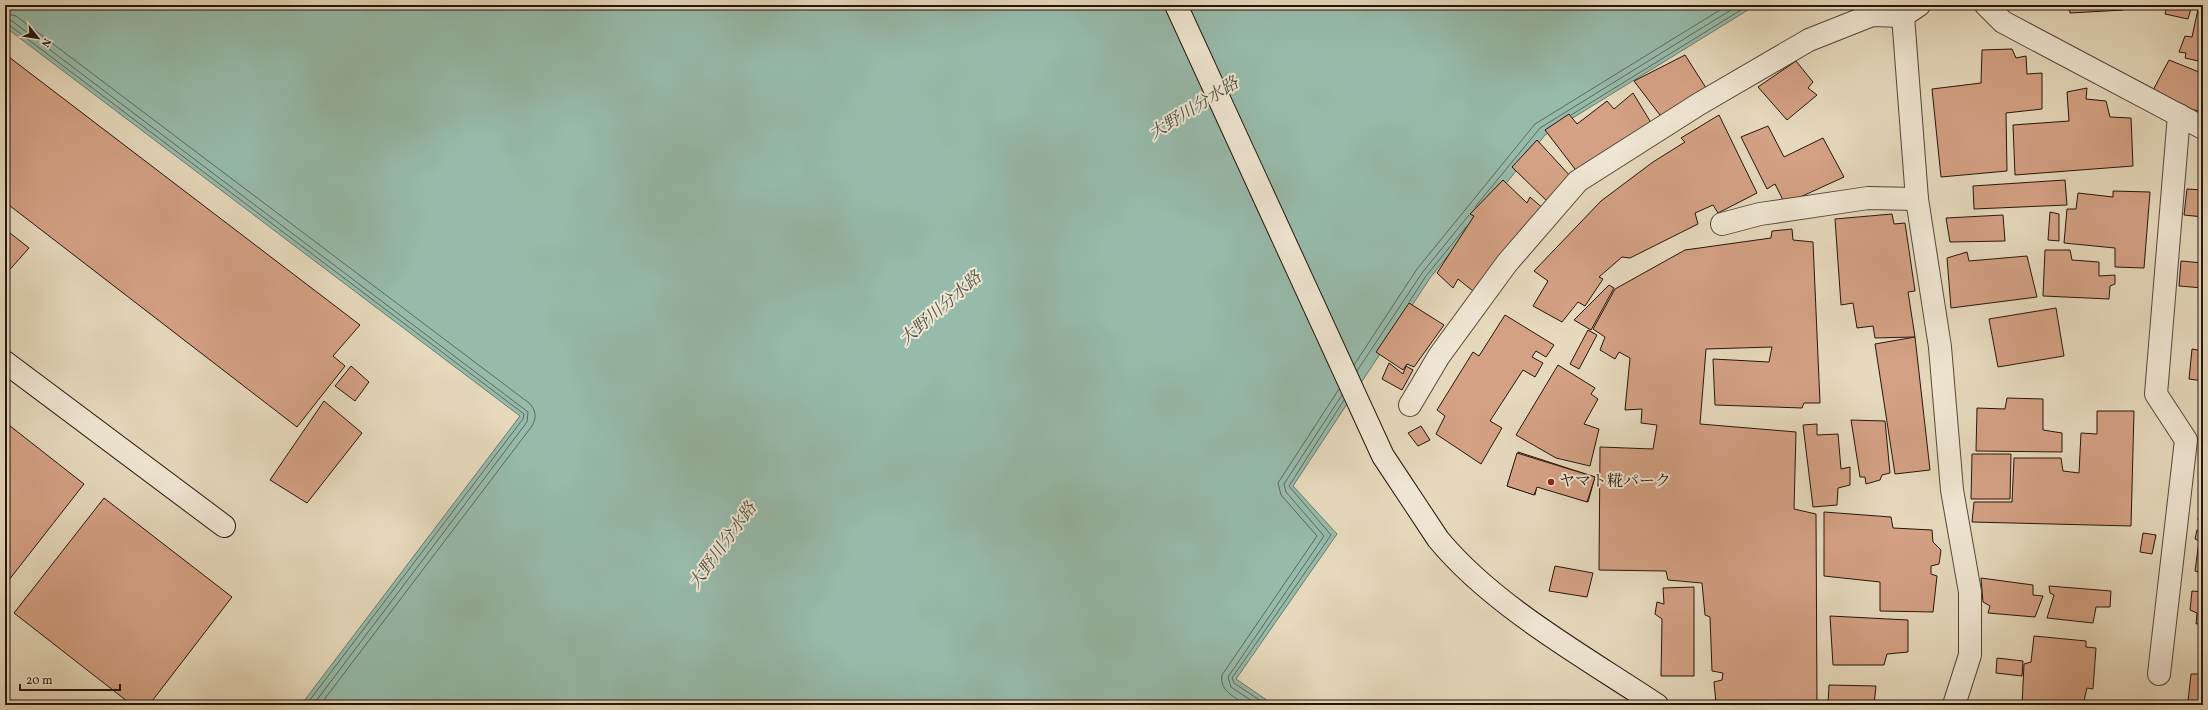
<svg xmlns="http://www.w3.org/2000/svg" width="2208" height="710" viewBox="0 0 2208 710" font-family="Vollkorn,'Noto Serif JP',serif">
<style>
.water{fill:#97bbab;stroke:#6a796b}
.lines{fill:none;stroke-linecap:round;stroke-linejoin:round}
.shore{stroke:#5e685b;stroke-width:1}
.building{fill:#d4a184;stroke:#26150b}
.street-casing{stroke:#564637;stroke-width:24}
.secondary-casing{stroke:#26150b;stroke-width:24}
.street{stroke:#efe6d3;stroke-width:22}
.secondary{stroke:#efe6d3;stroke-width:22}
.poi-dot{fill:#8f2418;stroke:#efe6d3;stroke-width:1.5}
.labels{text-anchor:middle;dominant-baseline:central;stroke-width:4;stroke-linejoin:round;paint-order:stroke}
.poi-label{font-size:16px;fill:#26150b;stroke:#efe6d3;text-anchor:start}
.water-label{font-size:17px;font-style:italic;fill:#4e4f43;stroke:#efe6d3}
</style>
<rect width="100%" height="100%" fill="#e6d9bc"/>
<filter id="stains"><feTurbulence type="fractalNoise" baseFrequency=".005" numOctaves="4"/><feColorMatrix values="0 0 0 0 .2 0 0 0 0 .09 0 0 0 0 .02 0 0 0 .5 -.17"/></filter>
<radialGradient id="worn" r=".72"><stop offset=".6" stop-color="#630" stop-opacity="0"/><stop offset="1" stop-color="#630" stop-opacity=".3"/></radialGradient>
<path class="water" d="M 5,5 L 1756,5 L 1545,135 L 1430,278 L 1293,486 L 1337,534 L 1236,679 L 1274,705 L 301,705 L 520,416 L 5,27 Z"/>
<g class="lines">
<g class="shore">
<path d="M 5,13 L 16,16 L 529,403 C 536,410 537,417 532,426 L 320,705"/>
<path d="M 5,19 L 12,21 L 528,412 L 527,422 L 313,705"/>
<path d="M 5,24 L 9,25 L 524,414 L 523,419 L 306,705"/>
<path d="M 1571,115 L 1749,5"/>
<path d="M 1475,207 L 1540,128 L 1739,5"/>
<path d="M 1409,302 L 1426,276 L 1466,227"/>
<path d="M 1354,365 L 1417,269 L 1535,124 L 1728,5"/>
<path d="M 1357,371 L 1422,273 L 1469,215"/>
<path d="M 1247,705 C 1236,698 1219,691 1222,675 L 1317,536 L 1281,495 L 1278,483 L 1339,389"/>
<path d="M 1258,705 L 1231,687 L 1228,677 L 1324,536 L 1286,492 L 1284,484 L 1342,395"/>
<path d="M 1267,705 L 1234,683 L 1232,678 L 1331,535 L 1289,486 L 1344,400"/>
</g>
</g>
<g class="building">
<path d="M 2069,5 L 2122,5 L 2123,10 L 2070,13 Z"/>
<path d="M 2167,5 L 2192,5 L 2188,19 L 2165,14 Z"/>
<path d="M 2198,9 L 2203,10 L 2203,62 L 2185,58 L 2186,53 L 2179,52 L 2185,36 L 2192,37 Z"/>
<path d="M 2012,49 L 2016,58 L 2026,56 L 2027,74 L 2042,73 L 2042,109 L 2006,113 L 2007,171 L 1941,177 L 1932,89 L 1981,83 L 1982,50 Z"/>
<path d="M 5,54 L 360,325 L 333,356 L 345,366 L 297,427 L 5,202 Z"/>
<path d="M 1685,55 L 1708,91 L 1663,119 L 1634,81 Z"/>
<path d="M 2169,60 L 2199,72 L 2200,66 L 2203,67 L 2203,111 L 2194,110 L 2151,94 Z"/>
<path d="M 1796,61 L 1813,82 L 1808,88 L 1817,95 L 1787,120 L 1758,87 Z"/>
<path d="M 2087,88 L 2086,99 L 2106,101 L 2110,117 L 2131,118 L 2133,166 L 2015,175 L 2013,125 L 2069,121 L 2067,92 Z"/>
<path d="M 1633,93 L 1653,126 L 1585,182 L 1545,130 L 1569,114 L 1577,124 L 1607,101 L 1614,109 Z"/>
<path d="M 1719,115 L 1757,193 L 1718,213 L 1713,205 L 1695,213 L 1698,224 L 1630,258 L 1622,257 L 1599,277 L 1603,279 L 1585,306 L 1578,302 L 1562,322 L 1533,306 L 1548,281 L 1534,271 L 1601,201 L 1653,162 L 1685,142 L 1681,138 Z"/>
<path d="M 1768,126 L 1784,157 L 1823,138 L 1844,177 L 1785,204 L 1775,184 L 1767,189 L 1741,137 Z"/>
<path d="M 1537,140 L 1572,178 L 1550,204 L 1512,167 Z"/>
<path d="M 1503,180 L 1527,203 L 1530,197 L 1545,210 L 1478,295 L 1458,279 L 1453,288 L 1437,273 L 1474,216 L 1470,214 Z"/>
<path d="M 2065,180 L 2067,205 L 1974,209 L 1973,186 Z"/>
<path d="M 2187,189 L 2203,190 L 2203,217 L 2184,215 Z"/>
<path d="M 2113,191 L 2150,192 L 2144,268 L 2115,267 L 2115,248 L 2064,243 L 2067,209 L 2076,209 L 2078,193 L 2113,197 Z"/>
<path d="M 2050,212 L 2059,214 L 2059,241 L 2048,240 Z"/>
<path d="M 1892,214 L 1894,224 L 1905,223 L 1915,291 L 1908,292 L 1915,337 L 1875,338 L 1873,326 L 1857,328 L 1853,303 L 1841,305 L 1835,219 Z"/>
<path d="M 2003,215 L 2005,241 L 1950,242 L 1946,218 Z"/>
<path d="M 5,229 L 29,248 L 5,275 Z"/>
<path d="M 1792,229 L 1793,240 L 1813,242 L 1820,403 L 1804,403 L 1802,408 L 1715,405 L 1713,359 L 1769,362 L 1772,347 L 1706,349 L 1700,424 L 1796,432 L 1794,509 L 1816,514 L 1817,705 L 1749,705 L 1748,702 L 1716,703 L 1714,682 L 1722,680 L 1723,673 L 1712,671 L 1710,617 L 1705,615 L 1702,583 L 1668,580 L 1666,571 L 1599,570 L 1600,447 L 1653,449 L 1657,425 L 1641,423 L 1642,409 L 1625,410 L 1630,358 L 1619,352 L 1615,359 L 1600,350 L 1605,337 L 1593,329 L 1615,289 L 1685,250 L 1771,238 L 1772,231 Z"/>
<path d="M 2045,250 L 2070,250 L 2072,260 L 2099,262 L 2099,276 L 2115,275 L 2115,284 L 2110,286 L 2109,299 L 2043,296 Z"/>
<path d="M 1967,252 L 1969,261 L 2027,256 L 2037,297 L 1951,308 L 1947,258 Z"/>
<path d="M 2181,261 L 2203,263 L 2203,288 L 2179,286 Z"/>
<path d="M 1609,285 L 1614,288 L 1591,330 L 1574,320 Z"/>
<path d="M 1409,303 L 1444,325 L 1414,367 L 1407,364 L 1403,370 L 1376,352 Z"/>
<path d="M 2056,308 L 2064,356 L 1998,367 L 1989,319 Z"/>
<path d="M 1505,315 L 1554,345 L 1546,357 L 1536,351 L 1532,357 L 1543,363 L 1535,377 L 1523,370 L 1490,421 L 1502,428 L 1481,464 L 1436,434 L 1445,416 L 1437,410 L 1473,352 L 1479,356 Z"/>
<path d="M 1588,330 L 1597,335 L 1579,369 L 1570,364 Z"/>
<path d="M 1915,337 L 1930,470 L 1895,474 L 1875,344 Z"/>
<path d="M 2192,349 L 2203,351 L 2203,381 L 2189,379 Z"/>
<path d="M 1389,363 L 1403,374 L 1406,366 L 1413,370 L 1402,390 L 1382,379 Z"/>
<path d="M 1558,365 L 1595,388 L 1591,394 L 1598,399 L 1584,424 L 1599,429 L 1590,466 L 1556,458 L 1516,435 Z"/>
<path d="M 351,366 L 369,382 L 355,401 L 335,386 Z"/>
<path d="M 2007,398 L 2043,399 L 2043,430 L 2062,433 L 2062,452 L 1976,451 L 1977,408 L 2005,409 Z"/>
<path d="M 324,401 L 362,433 L 307,503 L 270,480 Z"/>
<path d="M 2097,411 L 2134,411 L 2131,526 L 1972,522 L 1974,502 L 2012,502 L 2014,458 L 2061,458 L 2063,471 L 2079,473 L 2081,433 L 2097,434 Z"/>
<path d="M 1851,420 L 1885,421 L 1890,473 L 1882,475 L 1880,480 L 1866,484 L 1865,477 L 1860,477 Z"/>
<path d="M 5,422 L 84,484 L 5,585 Z"/>
<path d="M 1817,424 L 1817,435 L 1838,434 L 1841,469 L 1850,467 L 1850,485 L 1838,488 L 1837,505 L 1813,507 L 1803,425 Z"/>
<path d="M 1421,426 L 1430,440 L 1418,446 L 1408,433 Z"/>
<path d="M 1518,452 L 1595,477 L 1588,502 L 1537,486 L 1535,495 L 1507,486 Z"/>
<path d="M 1517,453 L 1595,477 L 1587,502 L 1537,487 L 1534,495 L 1507,486 Z"/>
<path d="M 1972,454 L 2011,454 L 2010,499 L 1971,499 Z"/>
<path d="M 2203,483 L 2203,521 L 2198,520 Z"/>
<path d="M 104,498 L 232,597 L 149,705 L 132,705 L 14,613 Z"/>
<path d="M 1824,512 L 1891,517 L 1893,528 L 1932,530 L 1933,542 L 1941,550 L 1939,564 L 1931,566 L 1931,574 L 1937,576 L 1933,612 L 1880,611 L 1880,582 L 1824,576 Z"/>
<path d="M 2197,530 L 2203,532 L 2203,573 L 2195,571 L 2199,541 L 2195,539 Z"/>
<path d="M 2143,533 L 2156,535 L 2152,554 L 2140,552 Z"/>
<path d="M 1555,566 L 1593,573 L 1587,597 L 1549,591 Z"/>
<path d="M 1981,578 L 2033,585 L 2033,595 L 2043,596 L 2035,617 L 1988,613 L 1990,606 L 1983,602 Z"/>
<path d="M 2049,586 L 2111,591 L 2110,607 L 2096,607 L 2093,623 L 2047,618 L 2054,595 L 2050,593 Z"/>
<path d="M 1694,587 L 1694,676 L 1661,676 L 1662,619 L 1655,614 L 1657,602 L 1664,604 L 1663,588 Z"/>
<path d="M 2192,591 L 2203,592 L 2203,637 L 2200,637 L 2201,623 L 2196,624 L 2197,613 L 2190,610 Z"/>
<path d="M 1830,616 L 1908,620 L 1908,652 L 1887,654 L 1884,665 L 1833,665 Z"/>
<path d="M 2034,636 L 2086,641 L 2086,647 L 2096,648 L 2093,689 L 2087,688 L 2083,705 L 2022,705 L 2024,664 L 2031,662 Z"/>
<path d="M 1997,658 L 2023,661 L 2022,676 L 1996,673 Z"/>
<path d="M 2203,664 L 2203,679 L 2198,679 L 2201,665 Z"/>
<path d="M 2191,674 L 2200,674 L 2199,680 L 2202,680 L 2200,699 L 2203,699 L 2203,703 L 2188,701 Z"/>
<path d="M 1829,685 L 1876,686 L 1874,705 L 1828,705 Z"/>
</g>
<g class="lines">
<g class="street-casing">
<g id="street">
<path d="M 1919,5 L 1903,16 L 1917,199 L 1940,347 L 1952,490 L 1970,592 L 1970,655 L 1954,705"/>
<path d="M 1986,5 L 2003,22 L 2203,128"/>
<path d="M 1722,224 L 1760,214 L 1868,198 L 1917,199"/>
<path d="M 1410,405 L 1439,356 L 1507,263 L 1578,181 L 1699,104 L 1809,40 L 1872,15 L 1903,16"/>
<path d="M 2159,674 L 2186,440 L 2156,394 L 2179,115"/>
</g>
</g>
<g class="secondary-casing">
<g id="secondary">
<path d="M 1176,5 L 1383,456 L 1438,539 C 1493,606 1585,657 1657,705"/>
<path d="M 5,362 L 224,526"/>
</g>
</g>
<use href="#street" class="street"/>
<use href="#secondary" class="secondary"/>
</g>
<circle class="poi-dot" cx="1551" cy="482" r="4"/>
<g class="labels">
<g class="poi-label">
<text x="1559" y="482">ヤマト糀パーク</text>
</g>
<g class="water-label">
<text transform="translate(1194 109) rotate(-32)">大野川分水路</text>
<text transform="translate(941 309) rotate(-41)">大野川分水路</text>
<text transform="translate(723 546) rotate(-54)">大野川分水路</text>
</g>
</g>
<rect width="2208" height="710" fill="none" stroke="#e6d9bc" stroke-width="20"/>
<rect x="6" y="6" width="2196" height="698" fill="none" stroke="#26150b" stroke-width="2"/>
<rect x="10" y="10" width="2188" height="690" fill="none" stroke="#26150b"/>
<g transform="translate(38 38) rotate(120)" stroke="#efe6d3" stroke-width="3" paint-order="stroke">
<path d="M0-3L7 15L0 10L-7 15Z" fill="#26150b"/>
<text y="-6" font-size="11" font-weight="bold" text-anchor="middle" fill="#26150b">N</text>
</g>
<path d="M20 684v6h100v-6" fill="none" stroke="#26150b" stroke-width="2"/>
<text x="26" y="684" font-size="12" fill="#26150b" stroke="#efe6d3" stroke-width="3" paint-order="stroke">20 m</text>
<rect width="100%" height="100%" filter="url(#stains)"/>
<rect width="100%" height="100%" fill="url(#worn)"/>
</svg>
